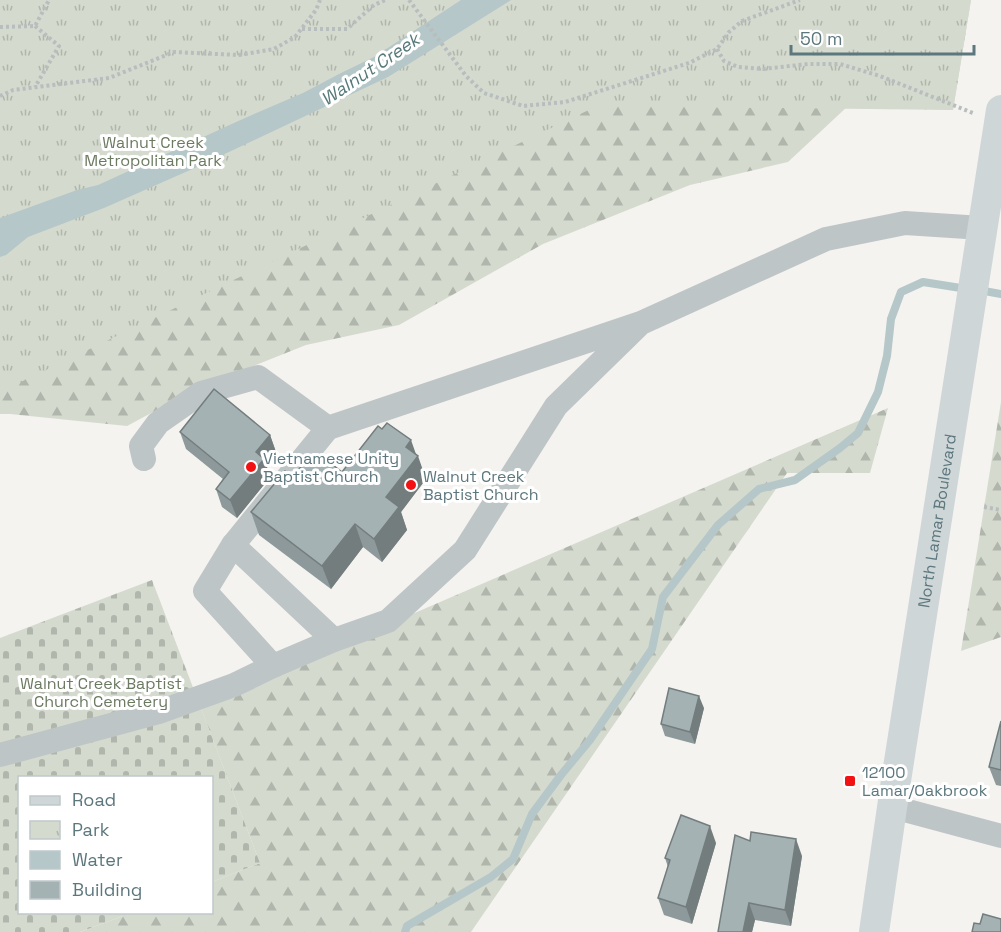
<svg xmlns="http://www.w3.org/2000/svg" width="1001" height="932" viewBox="0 0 1001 932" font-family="'Space Grotesk',sans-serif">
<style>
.forest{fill:url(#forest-firs)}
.cemetery{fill:url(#cemetery-stones)}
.park{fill:url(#park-tufts)}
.water{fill:#b5c7c8}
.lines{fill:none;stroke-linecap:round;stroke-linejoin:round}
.stream{stroke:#b5c7c8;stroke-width:8}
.path{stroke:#b8bdbe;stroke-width:4;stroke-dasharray:3 3;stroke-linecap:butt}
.minor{stroke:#bec5c7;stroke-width:24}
.major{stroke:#ced6d8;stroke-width:30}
.wall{fill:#8d999b}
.shaded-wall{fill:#737d7e}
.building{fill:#a4b2b4;stroke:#737d7e;stroke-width:1.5}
.poi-dot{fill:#f21214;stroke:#fff;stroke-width:2}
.labels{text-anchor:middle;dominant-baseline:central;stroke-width:6;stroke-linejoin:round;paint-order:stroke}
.park-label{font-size:16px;fill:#6b7a60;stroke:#fff}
.poi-label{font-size:16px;fill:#5c777d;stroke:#fff;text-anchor:start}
.street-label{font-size:16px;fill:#5c777d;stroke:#fff}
.water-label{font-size:18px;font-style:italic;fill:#57797a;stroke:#fff}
</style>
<defs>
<pattern id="forest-firs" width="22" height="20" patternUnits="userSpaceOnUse" patternTransform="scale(1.5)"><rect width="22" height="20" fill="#d5dace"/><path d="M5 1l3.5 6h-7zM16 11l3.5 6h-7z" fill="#b0b6ac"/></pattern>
<pattern id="cemetery-stones" width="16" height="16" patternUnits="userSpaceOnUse" patternTransform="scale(1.5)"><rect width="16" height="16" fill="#d5dace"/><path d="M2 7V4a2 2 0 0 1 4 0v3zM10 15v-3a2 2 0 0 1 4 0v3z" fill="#b0b6ac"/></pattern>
<pattern id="park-tufts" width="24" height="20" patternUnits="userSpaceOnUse" patternTransform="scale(1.5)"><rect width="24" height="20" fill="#d5dace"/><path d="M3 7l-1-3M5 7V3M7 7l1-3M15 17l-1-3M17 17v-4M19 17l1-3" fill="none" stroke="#b0b6ac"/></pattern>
</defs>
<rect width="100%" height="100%" fill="#f4f3ef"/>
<g class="forest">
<path d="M 0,0 L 971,0 L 953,110 L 848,106 L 788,162 L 690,185 L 543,244 L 399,325 L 306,345 L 196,389 L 127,426 L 10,414 L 0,414 Z"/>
<path d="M 1001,402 L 1001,637 L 961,651 Z"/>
<path d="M 888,408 L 870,473 L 787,473 L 471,932 L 80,932 L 131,913 L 212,912 L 212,882 L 260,863 L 200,706 Z"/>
</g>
<path class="cemetery" d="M 152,580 L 260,863 L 212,882 L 212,778 L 20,778 L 20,912 L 131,913 L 80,932 L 0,932 L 0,638 Z"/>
<path class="park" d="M 0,0 L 971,0 L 953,110 L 597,106 L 0,392 Z"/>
<path class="water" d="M 461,0 L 511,0 L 388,77 L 197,167 L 104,208 L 28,237 L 6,255 L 0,257 L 0,218 L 77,190 L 98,185 L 245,118 L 303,93 L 339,74 L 374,57 Z"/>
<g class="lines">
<g class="stream">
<path d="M 979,290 L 1001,294"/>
<path d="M 405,932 L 407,926 L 491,877 L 513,859 L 532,814 L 561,775 L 590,740 L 652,649 L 663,597 L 718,525 L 759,489 L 795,480 L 840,448 L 858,433 L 878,392 L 887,356 L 891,319 L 901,292 L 923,282 L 967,289"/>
</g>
<g class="path">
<path d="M 409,0 L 466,76 L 484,93 L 523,106 L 565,102 L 689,63 L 717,49 L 729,32 L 742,21 L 800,0"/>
<path d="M 35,26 L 59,46 L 35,87"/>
<path d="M 0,27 L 35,26 L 49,0"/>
<path d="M 302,29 L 347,29 L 374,5 L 385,0"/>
<path d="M 717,49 L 724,61 L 738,67 L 763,69 L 808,64 L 840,64 L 880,76 L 973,113"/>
<path d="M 0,96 L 13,90 L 109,78 L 174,52 L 239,55 L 274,49 L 295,37 L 316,10 L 320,0"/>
<path d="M 984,507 L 1001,510"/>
</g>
<g class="minor">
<path d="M 641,323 L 556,406 L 465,550 L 388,621 L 334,640 L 233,545 L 328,428 L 641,323 L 826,239 L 905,223 L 982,228"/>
<path d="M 144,459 L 141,446 L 158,423 L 201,393 L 258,377 L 328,428"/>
<path d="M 233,545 L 205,591 L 273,666 L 334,640"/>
<path d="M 0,755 L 159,712 L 234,685 L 273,666"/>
<path d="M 893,807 L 1001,836"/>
</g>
<path class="major" id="s1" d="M 874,932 L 895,787 L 1001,110"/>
</g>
<g class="wall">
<path d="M 180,432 L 270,435 L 276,452 L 266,465 L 271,476 L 237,518 L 222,507 L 216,489 L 223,479 L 186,449 Z"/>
<path d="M 416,454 L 426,479 L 401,512 L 407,530 L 382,562 L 363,547 L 331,589 L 259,535 L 251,512 L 293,477 L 315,460 L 342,472 Z"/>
<path d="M 704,708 L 695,744 L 665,736 L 661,724 Z"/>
<path d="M 1001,721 L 1001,786 L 996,785 L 989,767 Z"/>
<path d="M 750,841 L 802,856 L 791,926 L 755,920 L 752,932 L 718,932 Z"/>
<path d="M 716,843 L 692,924 L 664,915 L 658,898 L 668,867 L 665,858 Z"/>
</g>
<g class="shaded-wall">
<path d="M 270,435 L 276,452 L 266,465 L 271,476 L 237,518 L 230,500 L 256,452 Z"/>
<path d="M 411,440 L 417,457 L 418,456 L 426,479 L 401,512 L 407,530 L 382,562 L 374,539 L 386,497 L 406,447 Z"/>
<path d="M 355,524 L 363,547 L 331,589 L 322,566 Z"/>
<path d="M 699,696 L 704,708 L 695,744 L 690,732 Z"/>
<path d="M 710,826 L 716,843 L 692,924 L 686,907 Z"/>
<path d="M 796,839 L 802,856 L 791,926 L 785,910 Z"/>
<path d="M 749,903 L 755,920 L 752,932 L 743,932 Z"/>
</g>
<g class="building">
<path d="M 214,389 L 270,435 L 256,452 L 264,459 L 230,500 L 216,489 L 229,472 L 180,432 Z"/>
<path d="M 387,423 L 411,440 L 406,447 L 418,456 L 386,497 L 399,507 L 374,539 L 355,524 L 322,566 L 251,512 L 285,471 L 293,477 L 309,456 L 315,460 L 319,454 L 342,472 L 378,426 L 382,429 Z"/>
<path d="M 669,688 L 699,696 L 690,732 L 661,724 Z"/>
<path d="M 1001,721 L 1001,770 L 989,767 Z"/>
<path d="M 681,815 L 710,826 L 686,907 L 658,898 L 670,860 L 665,858 Z"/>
<path d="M 751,832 L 796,839 L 785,910 L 749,903 L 743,932 L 718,932 L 735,835 L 750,841 Z"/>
<path d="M 983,914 L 1001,919 L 1001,932 L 972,932 L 974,923 L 980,924 Z"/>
</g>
<g class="poi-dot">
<circle cx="251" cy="467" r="6"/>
<circle cx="411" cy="485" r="6"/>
<rect x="844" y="775" width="12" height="12" rx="3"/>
</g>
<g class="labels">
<g class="park-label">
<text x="153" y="142">Walnut Creek<tspan x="153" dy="18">Metropolitan Park</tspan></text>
<text x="101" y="683">Walnut Creek Baptist<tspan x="101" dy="18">Church Cemetery</tspan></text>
</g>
<g class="poi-label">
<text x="263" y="458">Vietnamese Unity<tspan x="263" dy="18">Baptist Church</tspan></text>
<text x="423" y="476">Walnut Creek<tspan x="423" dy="18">Baptist Church</tspan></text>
<text x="862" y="772">12100<tspan x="862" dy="18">Lamar/Oakbrook</tspan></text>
</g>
<g class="street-label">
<text stroke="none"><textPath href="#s1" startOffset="416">North Lamar Boulevard</textPath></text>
</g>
<g class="water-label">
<text transform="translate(370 69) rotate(-34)">Walnut Creek</text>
</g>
</g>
<rect x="18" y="776" width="195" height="138" fill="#ffffff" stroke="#bec9cb" stroke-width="1.5"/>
<rect x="30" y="796" width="30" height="9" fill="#ced6d8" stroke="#bec9cb" stroke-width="1.5"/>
<text x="72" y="806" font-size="18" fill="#5c777d">Road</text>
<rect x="30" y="821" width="30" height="18" fill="url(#park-tufts)" stroke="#bec9cb" stroke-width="1.5"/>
<text x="72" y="836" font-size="18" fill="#5c777d">Park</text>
<rect x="30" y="851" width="30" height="18" fill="#b5c7c8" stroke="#bec9cb" stroke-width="1.5"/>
<text x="72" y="866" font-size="18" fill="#5c777d">Water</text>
<rect x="30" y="881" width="30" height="18" fill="#a4b2b4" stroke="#bec9cb" stroke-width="1.5"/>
<text x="72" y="896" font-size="18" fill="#5c777d">Building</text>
<path d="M791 45v9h183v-9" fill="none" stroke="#5c777d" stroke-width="3"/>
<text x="800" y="45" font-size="18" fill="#5c777d" stroke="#ffffff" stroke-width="4.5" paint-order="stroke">50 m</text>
</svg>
